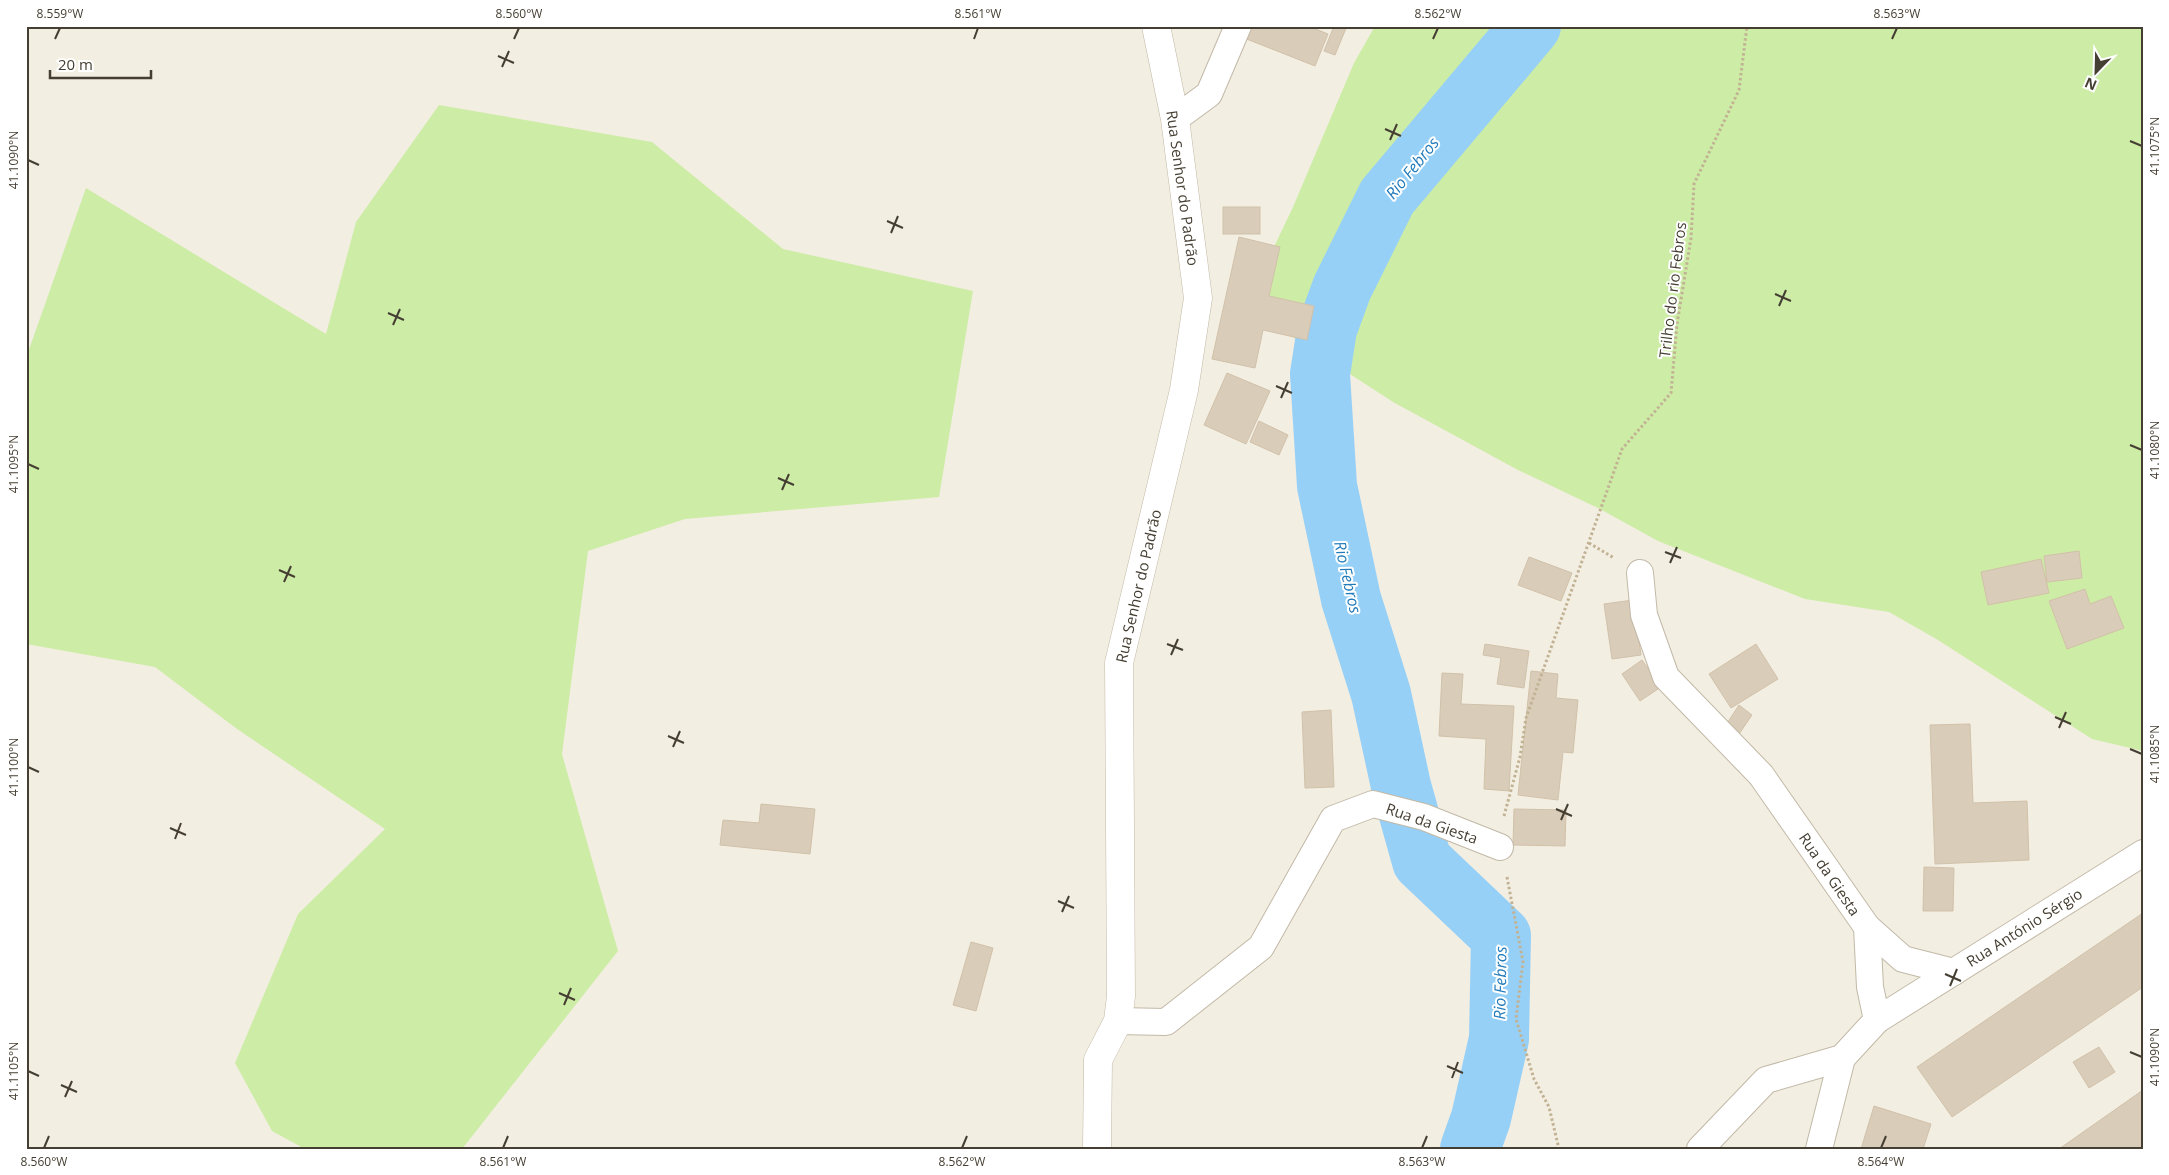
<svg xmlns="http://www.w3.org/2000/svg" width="2169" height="1175" viewBox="0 0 2169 1175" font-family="'Open Sans',sans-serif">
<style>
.green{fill:#cdeca6}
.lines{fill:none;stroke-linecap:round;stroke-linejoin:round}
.river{stroke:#97d0f7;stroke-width:60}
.building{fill:#d9ccb9;stroke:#d1c1a9}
.minor-casing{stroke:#c2b9a7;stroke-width:28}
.tertiary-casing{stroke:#c2b9a7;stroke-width:29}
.path{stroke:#c2b294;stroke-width:3;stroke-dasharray:2.5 2.5;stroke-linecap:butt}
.minor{stroke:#fff;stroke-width:26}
.tertiary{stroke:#fff;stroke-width:28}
.ticks{fill:none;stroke:#453e32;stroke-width:2}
.labels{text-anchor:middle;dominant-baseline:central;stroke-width:4;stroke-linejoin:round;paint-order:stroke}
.street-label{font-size:15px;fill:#453e32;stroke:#fff}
.water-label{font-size:16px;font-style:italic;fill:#227bba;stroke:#fff}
.neatline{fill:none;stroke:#453e32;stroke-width:2}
.ticks-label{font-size:12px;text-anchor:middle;fill:#453e32}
</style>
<rect width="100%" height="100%" fill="#f3eee2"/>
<g class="green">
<path d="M 1375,26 L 2143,26 L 2143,751 L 2092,739 L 1938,640 L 1889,612 L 1805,599 L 1658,541 L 1600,509 L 1518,470 L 1393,402 L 1279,328 L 1254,289 L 1293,207 L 1354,63 Z"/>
<path d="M 439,105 L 652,142 L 783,249 L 973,291 L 939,497 L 685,519 L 588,551 L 562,754 L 618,951 L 462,1149 L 305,1149 L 272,1131 L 235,1063 L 298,914 L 385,829 L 237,729 L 155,667 L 26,644 L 26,358 L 86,188 L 326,334 L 356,222 Z"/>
</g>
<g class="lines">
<path class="river" d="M 1470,1149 L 1481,1118 L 1499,1039 L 1501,936 L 1422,861 L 1401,786 L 1381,694 L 1351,599 L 1327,486 L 1320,374 L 1327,329 L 1342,288 L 1387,197 L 1531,26"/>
</g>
<g class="building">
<path d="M 1249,26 L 1308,26 L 1328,34 L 1315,66 L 1244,38 Z"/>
<path d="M 1334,26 L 1347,26 L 1335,55 L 1324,51 Z"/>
<rect x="1223" y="207" width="37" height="27"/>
<path d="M 1239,237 L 1280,247 L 1269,296 L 1314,306 L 1307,340 L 1263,330 L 1255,368 L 1212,359 Z"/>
<path d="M 1227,373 L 1270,391 L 1246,444 L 1204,425 Z"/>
<path d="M 1259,421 L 1288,435 L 1279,455 L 1250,442 Z"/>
<path d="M 2079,551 L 2082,578 L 2047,582 L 2044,556 Z"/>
<path d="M 1529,557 L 1572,573 L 1561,601 L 1518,585 Z"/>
<path d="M 2041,559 L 2049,593 L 1988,605 L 1981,572 Z"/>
<path d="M 2085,589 L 2090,604 L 2111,596 L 2124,628 L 2067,649 L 2049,601 Z"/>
<path d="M 1633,600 L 1641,655 L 1612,659 L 1604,604 Z"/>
<path d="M 1485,644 L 1529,651 L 1524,688 L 1497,684 L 1501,658 L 1483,655 Z"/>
<path d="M 1756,644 L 1778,679 L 1731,708 L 1709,674 Z"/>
<path d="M 1642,660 L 1661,687 L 1640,701 L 1622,674 Z"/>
<path d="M 1531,671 L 1558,674 L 1556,698 L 1578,700 L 1573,753 L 1563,752 L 1558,800 L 1518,795 Z"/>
<path d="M 1442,673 L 1463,674 L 1461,704 L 1514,706 L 1509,791 L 1484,789 L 1486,739 L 1439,736 Z"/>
<path d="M 1739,705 L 1752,715 L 1735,740 L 1722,731 Z"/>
<path d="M 1331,710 L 1334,787 L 1305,788 L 1302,712 Z"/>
<path d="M 1970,724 L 1973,803 L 2027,801 L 2029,860 L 1935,864 L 1930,725 Z"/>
<path d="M 761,804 L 815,809 L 810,854 L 720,845 L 723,820 L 759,823 Z"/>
<path d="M 1514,809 L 1566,810 L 1565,846 L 1513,845 Z"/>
<path d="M 1924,867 L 1954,868 L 1953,911 L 1923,911 Z"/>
<path d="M 2143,913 L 2143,987 L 1952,1117 L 1917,1067 Z"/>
<path d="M 971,942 L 993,948 L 976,1011 L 953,1005 Z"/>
<path d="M 2099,1047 L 2115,1072 L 2089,1088 L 2073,1062 Z"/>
<path d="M 2143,1090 L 2143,1149 L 2059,1149 Z"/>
<path d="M 1874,1106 L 1931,1124 L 1923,1149 L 1861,1149 Z"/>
</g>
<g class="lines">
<g class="minor-casing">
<g id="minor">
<path d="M 1175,119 L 1209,94 L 1238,26"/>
<path d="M 1640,573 L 1644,615 L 1666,677 L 1761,775 L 1867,927 L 1903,959 L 1954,972"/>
<path d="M 1867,927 L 1870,987 L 1877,1020"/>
<path d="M 1118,1021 L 1166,1022 L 1261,947 L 1333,819 L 1373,804 L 1424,817 L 1500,847"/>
<path d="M 1700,1149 L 1766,1080 L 1842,1058"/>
<path d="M 1819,1149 L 1842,1058 L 1877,1020 L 2143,853"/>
</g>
</g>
<g class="tertiary-casing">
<path id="tertiary" d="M 1097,1149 L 1098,1060 L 1118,1021 L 1121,996 L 1119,663 L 1184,390 L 1198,298 L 1175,119 L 1156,26"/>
</g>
<g class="path">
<path d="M 1589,543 L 1614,558"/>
<path d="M 1504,816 L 1520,757 L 1526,718 L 1622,449 L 1671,393 L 1677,324 L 1691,238 L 1694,184 L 1739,90 L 1747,26"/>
<path d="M 1507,877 L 1523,962 L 1516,1019 L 1534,1079 L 1549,1107 L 1559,1149"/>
</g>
<use href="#minor" class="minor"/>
<use href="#tertiary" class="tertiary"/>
</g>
<path class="ticks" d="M 55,39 L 60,28M 514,39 L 519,28M 974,39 L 978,28M 1433,39 L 1438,28M 1892,39 L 1897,28M 498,56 L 514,63M 502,67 L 509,51M 1385,129 L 1401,136M 1390,140 L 1397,124M 2130,141 L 2142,146M 28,160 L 39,165M 887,221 L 903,228M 891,233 L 898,216M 1775,294 L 1791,301M 1779,306 L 1786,290M 388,313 L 404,320M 393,325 L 400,309M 1276,386 L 1292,393M 1281,398 L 1288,382M 2130,445 L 2142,450M 28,464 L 39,469M 778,478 L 794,485M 782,490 L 789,474M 1665,552 L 1681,558M 1670,563 L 1677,547M 279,570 L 295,577M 284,582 L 291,566M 1167,644 L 1183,650M 1171,655 L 1178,639M 2055,717 L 2071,724M 2059,728 L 2066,712M 668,736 L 684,743M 673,747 L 680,731M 2130,749 L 2142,754M 28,767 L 39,772M 1556,809 L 1572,816M 1561,820 L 1568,804M 170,828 L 186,835M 175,839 L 181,823M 1058,901 L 1074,908M 1062,912 L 1069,896M 1945,974 L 1961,981M 1950,986 L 1957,969M 559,993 L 575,1000M 564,1005 L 571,988M 2130,1052 L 2142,1057M 1447,1066 L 1463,1073M 28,1071 L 39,1076M 1452,1078 L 1458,1062M 61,1085 L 77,1092M 65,1097 L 72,1081M 44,1148 L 49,1136M 503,1148 L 508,1136M 962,1148 L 967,1136M 1422,1148 L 1427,1136M 1881,1148 L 1886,1136"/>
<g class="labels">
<g class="street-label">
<text transform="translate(1183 188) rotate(82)">Rua Senhor do Padrão</text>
<text transform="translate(1672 290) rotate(-83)">Trilho do rio Febros</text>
<text transform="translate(1138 586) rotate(-77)">Rua Senhor do Padrão</text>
<text transform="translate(1432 823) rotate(19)">Rua da Giesta</text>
<text transform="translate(1830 874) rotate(56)">Rua da Giesta</text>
<text transform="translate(2024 927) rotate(-32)">Rua António Sérgio</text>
</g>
<g class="water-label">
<text transform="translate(1412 168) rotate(-51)">Rio Febros</text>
<text transform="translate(1348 577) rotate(77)">Rio Febros</text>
<text transform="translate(1500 983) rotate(-89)">Rio Febros</text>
</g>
</g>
<rect width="2169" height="1175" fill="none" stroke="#ffffff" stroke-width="55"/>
<g transform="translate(2096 72) rotate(203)" stroke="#ffffff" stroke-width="4" paint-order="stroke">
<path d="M0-4L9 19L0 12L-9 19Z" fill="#453e32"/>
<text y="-8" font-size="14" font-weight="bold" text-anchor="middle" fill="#453e32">N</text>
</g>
<path d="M50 70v8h101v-8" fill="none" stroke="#453e32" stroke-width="2.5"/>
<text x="58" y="70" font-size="15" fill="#453e32" stroke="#ffffff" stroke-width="4" paint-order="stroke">20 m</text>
<rect x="28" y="28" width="2114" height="1120" class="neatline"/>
<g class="ticks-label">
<text x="60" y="18">8.559°W</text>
<text x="519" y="18">8.560°W</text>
<text x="978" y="18">8.561°W</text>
<text x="1438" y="18">8.562°W</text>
<text x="1897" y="18">8.563°W</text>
<text transform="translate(2155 146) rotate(-90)" y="4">41.1075°N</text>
<text transform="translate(14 160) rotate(-90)" y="4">41.1090°N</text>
<text transform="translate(2155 450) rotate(-90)" y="4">41.1080°N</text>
<text transform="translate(14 464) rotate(-90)" y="4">41.1095°N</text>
<text transform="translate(2155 754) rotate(-90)" y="4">41.1085°N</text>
<text transform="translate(14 767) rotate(-90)" y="4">41.1100°N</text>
<text transform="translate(2155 1057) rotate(-90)" y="4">41.1090°N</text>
<text transform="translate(14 1071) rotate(-90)" y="4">41.1105°N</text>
<text x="44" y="1166">8.560°W</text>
<text x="503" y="1166">8.561°W</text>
<text x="962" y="1166">8.562°W</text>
<text x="1422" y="1166">8.563°W</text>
<text x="1881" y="1166">8.564°W</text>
</g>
</svg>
